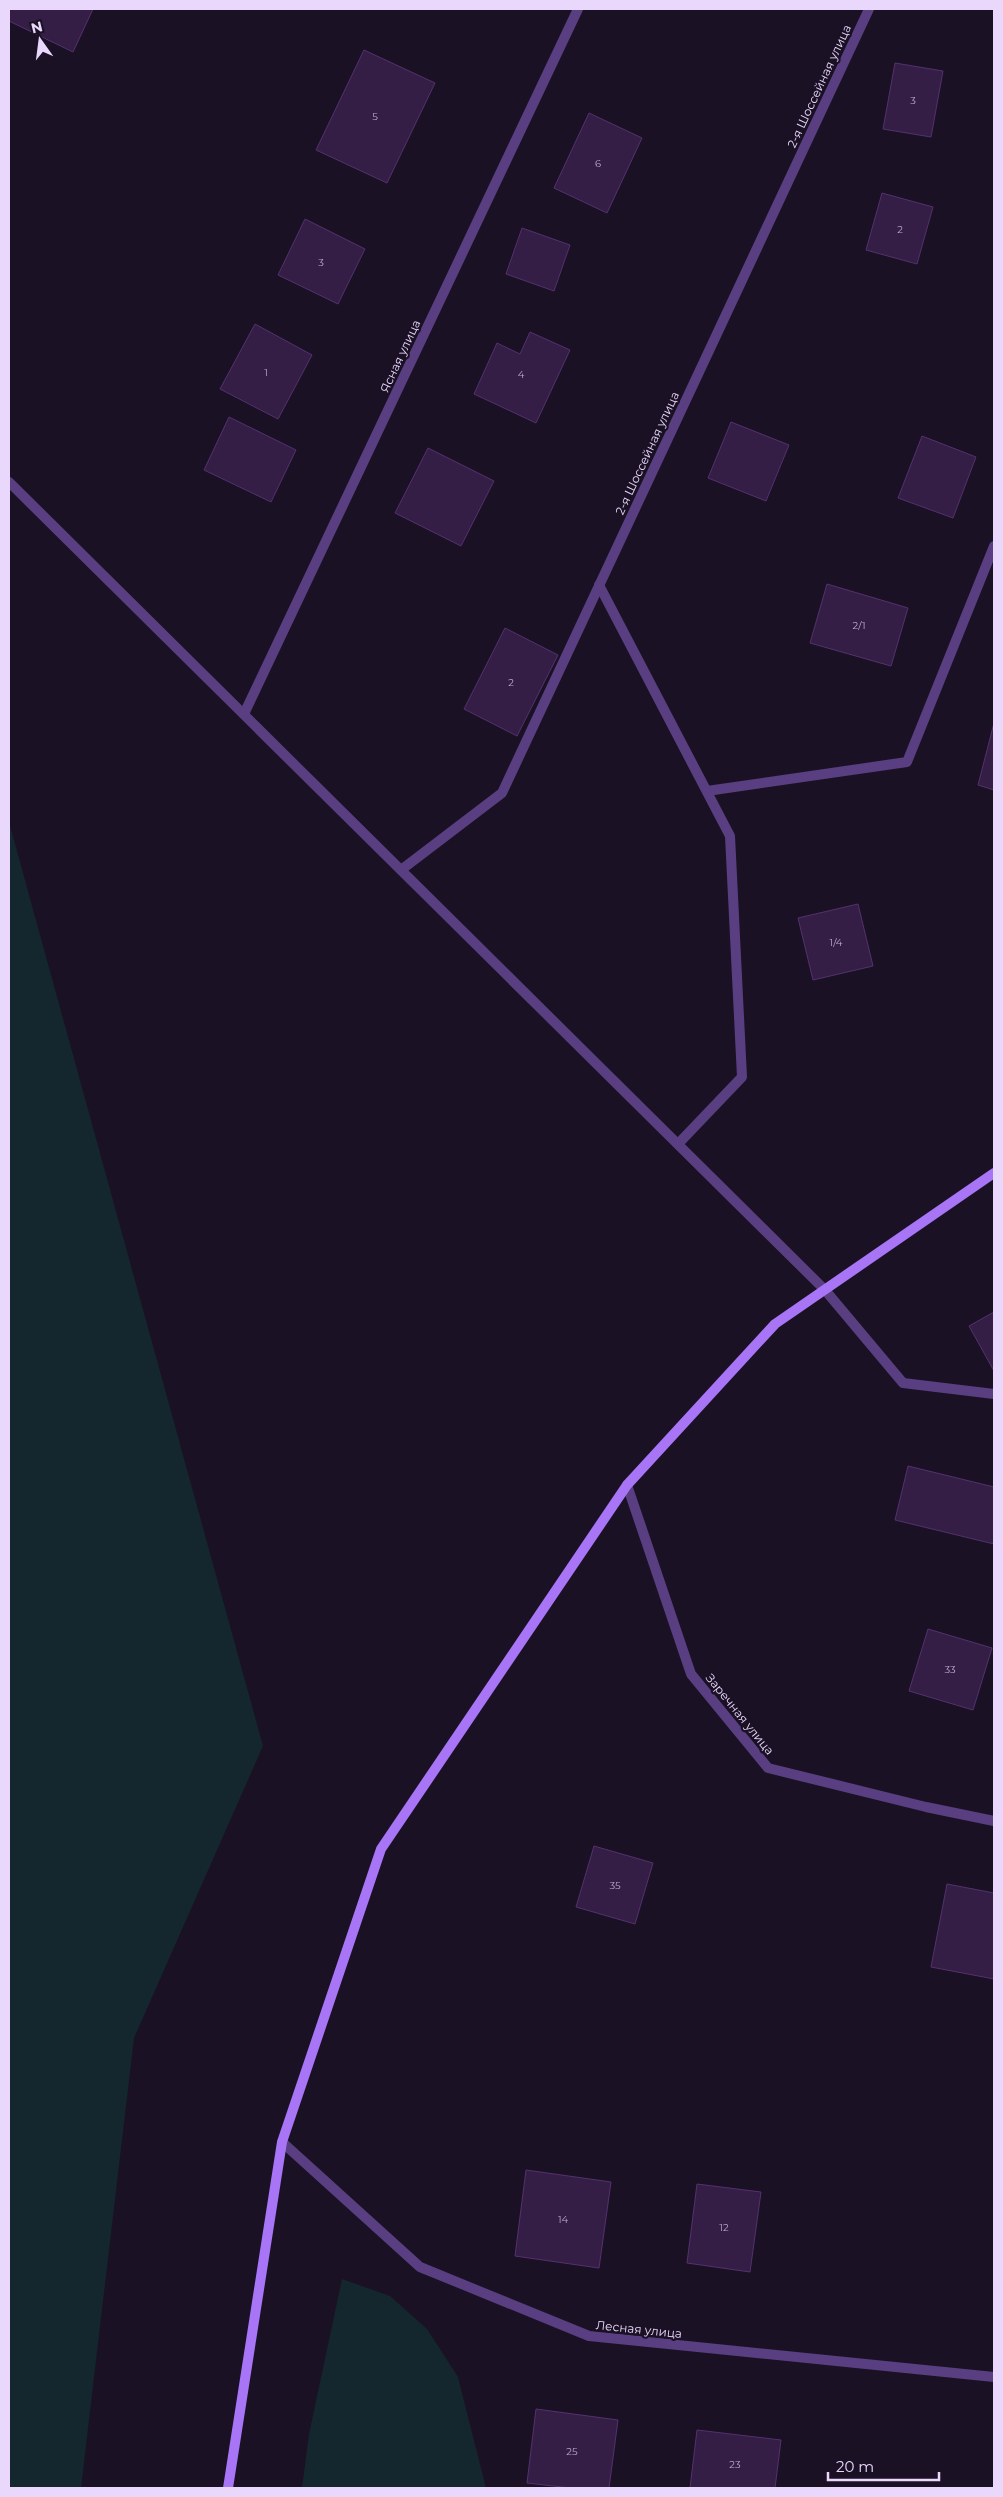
<svg xmlns="http://www.w3.org/2000/svg" width="1003" height="2497" viewBox="0 0 1003 2497" font-family="Montserrat,sans-serif">
<style>
.green{fill:#14262e}
.building{fill:#341e45;stroke:#54316f}
.lines{fill:none;stroke-linecap:round;stroke-linejoin:round}
.service{stroke:#593f81;stroke-width:10}
.minor{stroke:#593f81;stroke-width:10}
.secondary{stroke:#a775f6;stroke-width:10}
.labels{text-anchor:middle;dominant-baseline:central;stroke-width:4.5;stroke-linejoin:round;paint-order:stroke}
.number-label{font-size:10px;fill:#bca9ce}
.street-label{font-size:12px;fill:#e9d7fc;stroke:#1b1125}
</style>
<rect width="100%" height="100%" fill="#1b1125"/>
<g class="green">
<path d="M 9,822 L 263,1746 L 134,2038 L 81,2488 L 9,2488 Z"/>
<path d="M 342,2279 L 390,2296 L 427,2329 L 458,2377 L 486,2488 L 302,2488 L 309,2434 Z"/>
</g>
<g class="building">
<path d="M 9,9 L 93,9 L 73,52 L 9,21 Z"/>
<path d="M 364,50 L 435,83 L 387,183 L 316,150 Z"/>
<path d="M 895,63 L 943,71 L 931,137 L 883,129 Z"/>
<path d="M 589,113 L 642,138 L 607,213 L 554,188 Z"/>
<path d="M 882,193 L 933,207 L 917,264 L 866,250 Z"/>
<path d="M 305,219 L 365,249 L 338,304 L 278,275 Z"/>
<path d="M 522,228 L 570,245 L 554,291 L 506,274 Z"/>
<path d="M 255,324 L 312,355 L 278,419 L 220,389 Z"/>
<path d="M 530,332 L 570,350 L 536,423 L 474,394 L 497,343 L 520,354 Z"/>
<path d="M 229,417 L 296,450 L 271,502 L 204,470 Z"/>
<path d="M 731,422 L 789,445 L 766,501 L 708,478 Z"/>
<path d="M 922,436 L 976,457 L 953,518 L 898,498 Z"/>
<path d="M 428,448 L 494,481 L 461,546 L 395,513 Z"/>
<path d="M 827,584 L 908,608 L 891,666 L 810,643 Z"/>
<path d="M 505,628 L 558,655 L 517,736 L 464,709 Z"/>
<path d="M 994,723 L 994,790 L 978,785 Z"/>
<path d="M 858,904 L 873,966 L 813,980 L 798,918 Z"/>
<path d="M 994,1312 L 994,1371 L 969,1326 Z"/>
<path d="M 908,1466 L 994,1487 L 994,1544 L 895,1520 Z"/>
<path d="M 928,1629 L 992,1648 L 973,1710 L 909,1691 Z"/>
<path d="M 594,1846 L 653,1863 L 635,1924 L 576,1907 Z"/>
<path d="M 947,1884 L 994,1893 L 994,1979 L 931,1967 Z"/>
<path d="M 526,2170 L 611,2182 L 599,2268 L 515,2256 Z"/>
<path d="M 697,2184 L 761,2192 L 750,2272 L 687,2263 Z"/>
<path d="M 536,2409 L 618,2420 L 609,2488 L 571,2488 L 527,2483 Z"/>
<path d="M 697,2430 L 781,2440 L 775,2488 L 690,2488 Z"/>
</g>
<g class="lines">
<path class="service" d="M 825,1290 L 903,1383 L 994,1394"/>
<g class="minor">
<path d="M 9,482 L 825,1290"/>
<path d="M 599,585 L 730,836 L 742,1077 L 678,1144"/>
<path d="M 244,714 L 578,9"/>
<path d="M 707,791 L 907,762 L 994,546"/>
<path d="M 401,870 L 502,793 L 869,9"/>
<path d="M 627,1485 L 691,1674 L 768,1768 L 926,1807 L 994,1821"/>
<path d="M 282,2142 L 420,2267 L 589,2336 L 994,2377"/>
</g>
<path class="secondary" d="M 228,2488 L 282,2142 L 381,1849 L 627,1485 L 775,1324 L 994,1173"/>
</g>
<g class="labels">
<g class="number-label">
<text x="913" y="100">3</text>
<text x="375" y="116">5</text>
<text x="598" y="163">6</text>
<text x="900" y="229">2</text>
<text x="321" y="262">3</text>
<text x="266" y="372">1</text>
<text x="521" y="374">4</text>
<text x="859" y="625">2/1</text>
<text x="511" y="682">2</text>
<text x="836" y="942">1/4</text>
<text x="950" y="1669">33</text>
<text x="615" y="1885">35</text>
<text x="563" y="2219">14</text>
<text x="724" y="2227">12</text>
<text x="572" y="2451">25</text>
<text x="735" y="2464">23</text>
</g>
<g class="street-label">
<text transform="translate(819 86) rotate(-65)">2-я Шоссейная улица</text>
<text transform="translate(400 356) rotate(-65)">Ясная улица</text>
<text transform="translate(647 453) rotate(-65)">2-я Шоссейная улица</text>
<text transform="translate(740 1714) rotate(51)">Заречная улица</text>
<text transform="translate(639 2329) rotate(6)">Лесная улица</text>
</g>
</g>
<rect width="1003" height="2497" fill="none" stroke="#e9d7fc" stroke-width="20"/>
<g transform="translate(40 40) rotate(346)" stroke="#1b1125" stroke-width="4" paint-order="stroke">
<path d="M0-4L9 19L0 12L-9 19Z" fill="#e9d7fc"/>
<text y="-8" font-size="14" font-weight="bold" text-anchor="middle" fill="#e9d7fc">N</text>
</g>
<path d="M828 2472v8h111v-8" fill="none" stroke="#e9d7fc" stroke-width="2.5"/>
<text x="836" y="2472" font-size="15" fill="#e9d7fc" stroke="#1b1125" stroke-width="4" paint-order="stroke">20 m</text>
</svg>
